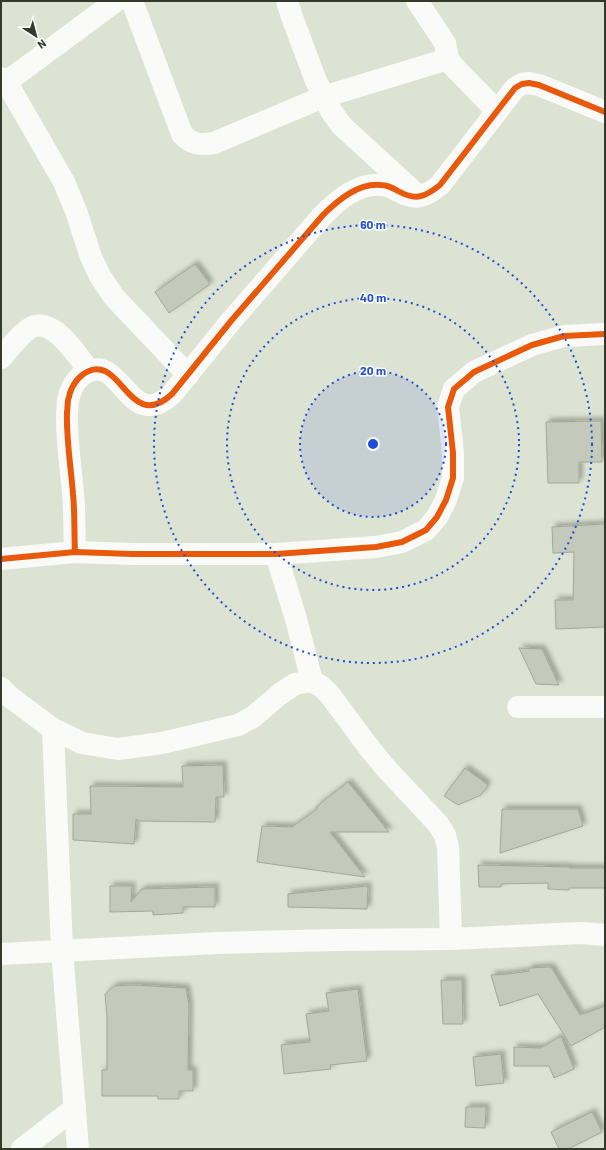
<svg xmlns="http://www.w3.org/2000/svg" width="606" height="1150" viewBox="0 0 606 1150" font-family="Barlow,sans-serif">
<style>
.building{fill:#c4c9bb;stroke:#a3a89a;filter:url(#shadow)}
.lines{fill:none;stroke-linecap:round;stroke-linejoin:round}
.minor{stroke:#fafbf8;stroke-width:22}
.tertiary{stroke:#fafbf8;stroke-width:22}
.cycleway-casing{stroke:#fff;stroke-width:8}
.cycleway{stroke:#e8590c;stroke-width:6}
.ring{fill:none;stroke:#1d4ed8;stroke-width:2;stroke-dasharray:2 4}
.centre{fill:#1d4ed8;stroke:#fff;stroke-width:2}
.ring-label{font-size:12px;text-anchor:middle;font-weight:bold;fill:#1d4ed8;stroke:#fff;stroke-width:3;stroke-linejoin:round;paint-order:stroke}
</style>
<defs>
<filter id="shadow"><feDropShadow dx="3.5" dy="-3.5" stdDeviation="2" flood-color="#0004"/></filter>
</defs>
<rect width="100%" height="100%" fill="#dde3d2"/>
<g class="building">
<path d="M 195,264 L 210,284 L 169,313 L 155,292 Z"/>
<path d="M 601,421 L 602,462 L 579,462 L 579,483 L 548,483 L 546,422 Z"/>
<path d="M 605,524 L 605,627 L 556,629 L 555,600 L 573,600 L 574,552 L 553,553 L 552,527 Z"/>
<path d="M 519,648 L 542,649 L 559,685 L 536,684 Z"/>
<path d="M 223,765 L 224,797 L 216,797 L 215,822 L 139,821 L 136,819 L 134,844 L 73,840 L 73,814 L 91,814 L 90,786 L 183,787 L 182,766 Z"/>
<path d="M 465,768 L 488,785 L 481,795 L 458,805 L 444,796 Z"/>
<path d="M 348,782 L 389,832 L 330,832 L 365,877 L 257,862 L 262,826 L 292,827 L 317,809 L 316,807 Z"/>
<path d="M 502,809 L 578,809 L 583,826 L 500,853 Z"/>
<path d="M 478,865 L 570,867 L 570,868 L 605,868 L 605,888 L 569,888 L 569,890 L 548,889 L 548,883 L 501,884 L 501,887 L 479,887 Z"/>
<path d="M 110,886 L 132,886 L 131,902 L 142,889 L 215,887 L 215,907 L 183,907 L 183,913 L 153,915 L 153,911 L 110,912 Z"/>
<path d="M 368,886 L 367,909 L 288,907 L 288,894 Z"/>
<path d="M 551,967 L 580,1015 L 605,1006 L 605,1027 L 571,1046 L 538,994 L 500,1006 L 491,975 L 509,974 L 529,971 L 529,968 Z"/>
<path d="M 441,980 L 462,980 L 463,1024 L 443,1024 Z"/>
<path d="M 134,985 L 186,988 L 189,1005 L 188,1070 L 193,1070 L 193,1091 L 179,1091 L 179,1099 L 158,1099 L 158,1096 L 102,1096 L 102,1070 L 107,1070 L 107,1018 L 105,994 L 114,986 Z"/>
<path d="M 358,989 L 367,1061 L 330,1065 L 331,1069 L 284,1074 L 281,1045 L 310,1042 L 306,1014 L 329,1011 L 326,993 Z"/>
<path d="M 561,1036 L 574,1069 L 554,1078 L 549,1066 L 514,1066 L 514,1047 L 541,1048 Z"/>
<path d="M 501,1054 L 504,1083 L 476,1086 L 473,1057 Z"/>
<path d="M 466,1107 L 486,1107 L 485,1128 L 465,1127 Z"/>
<path d="M 592,1112 L 602,1132 L 568,1149 L 559,1149 L 551,1132 Z"/>
</g>
<g class="lines">
<g class="minor">
<path d="M 132,1 L 182,134 C 192,145 200,145 214,143 L 323,97 L 448,59"/>
<path d="M 287,1 L 292,17 L 316,81 L 331,111 L 342,126 L 413,191"/>
<path d="M 417,1 L 445,43 L 448,59 L 453,66 L 496,110"/>
<path d="M 1,78 L 7,83 L 64,182 L 76,211 L 91,257 L 100,276 L 114,297 L 188,375"/>
<path d="M 1,86 L 116,1"/>
<path d="M 1,358 C 8,350 25,328 35,326 C 56,321 78,356 89,371"/>
<path d="M 75,552 C 74,533 75,513 73,494 C 71,467 66,439 67,412 C 68,407 67,401 69,397 C 71,386 79,375 89,371 C 122,357 130,433 172,394 L 231,321 L 323,215 C 338,200 358,183 381,185 C 388,185 393,188 398,191 C 416,201 425,197 440,185 L 515,88 L 522,84 L 529,83 L 539,85 L 605,112"/>
<path d="M 276,554 L 296,619 L 312,681 L 322,687 L 330,695 L 367,745 L 384,766 L 438,824 L 445,835 L 448,847 L 451,939"/>
<path d="M 1,559 L 75,552 L 132,554 L 276,554 L 376,547 L 402,542 L 426,530 L 437,517 L 446,500 L 453,478 L 453,453 L 448,407 L 454,389 L 474,372 L 532,345 L 564,336 L 605,334"/>
<path d="M 1,688 L 10,697 L 53,729 L 82,743 L 118,749 L 162,743 L 238,725 L 253,717 L 280,694 L 295,684 L 312,681"/>
<path d="M 518,707 L 605,707"/>
<path d="M 53,729 L 62,950 L 78,1149"/>
<path d="M 22,1149 L 75,1108"/>
</g>
<path class="tertiary" d="M 1,954 L 217,943 L 337,940 L 451,939 L 581,933 L 605,935"/>
<g class="cycleway-casing">
<g id="cycleway">
<path d="M 75,552 C 74,533 75,513 73,494 C 71,467 66,439 67,412 C 68,407 67,401 69,397 C 71,386 79,375 89,371 C 122,357 130,433 172,394 L 231,321 L 323,215 C 338,200 358,183 381,185 C 388,185 393,188 398,191 C 416,201 425,197 440,185 L 515,88 L 522,84 L 529,83 L 539,85 L 605,112"/>
<path d="M 1,559 L 75,552 L 132,554 L 276,554 L 376,547 L 402,542 L 426,530 L 437,517 L 446,500 L 453,478 L 453,453 L 448,407 L 454,389 L 474,372 L 532,345 L 564,336 L 605,334"/>
</g>
</g>
<use href="#cycleway" class="cycleway"/>
</g>
<circle cx="373" cy="444" r="73" fill="#1d4ed8" fill-opacity=".12"/>
<g class="ring">
<circle cx="373" cy="444" r="73"/>
<circle cx="373" cy="444" r="146"/>
<circle cx="373" cy="444" r="219"/>
</g>
<circle cx="373" cy="444" r="6" class="centre"/>
<g class="ring-label">
<text x="373" y="229">60 m</text>
<text x="373" y="302">40 m</text>
<text x="373" y="375">20 m</text>
</g>
<rect width="606" height="1150" fill="none" stroke="#34392c" stroke-width="4"/>
<g transform="translate(36 36) rotate(144)" stroke="#ffffff" stroke-width="3" paint-order="stroke">
<path d="M0-3L7 15L0 10L-7 15Z" fill="#34392c"/>
<text y="-6" font-size="11" font-weight="bold" text-anchor="middle" fill="#34392c">N</text>
</g>
</svg>
